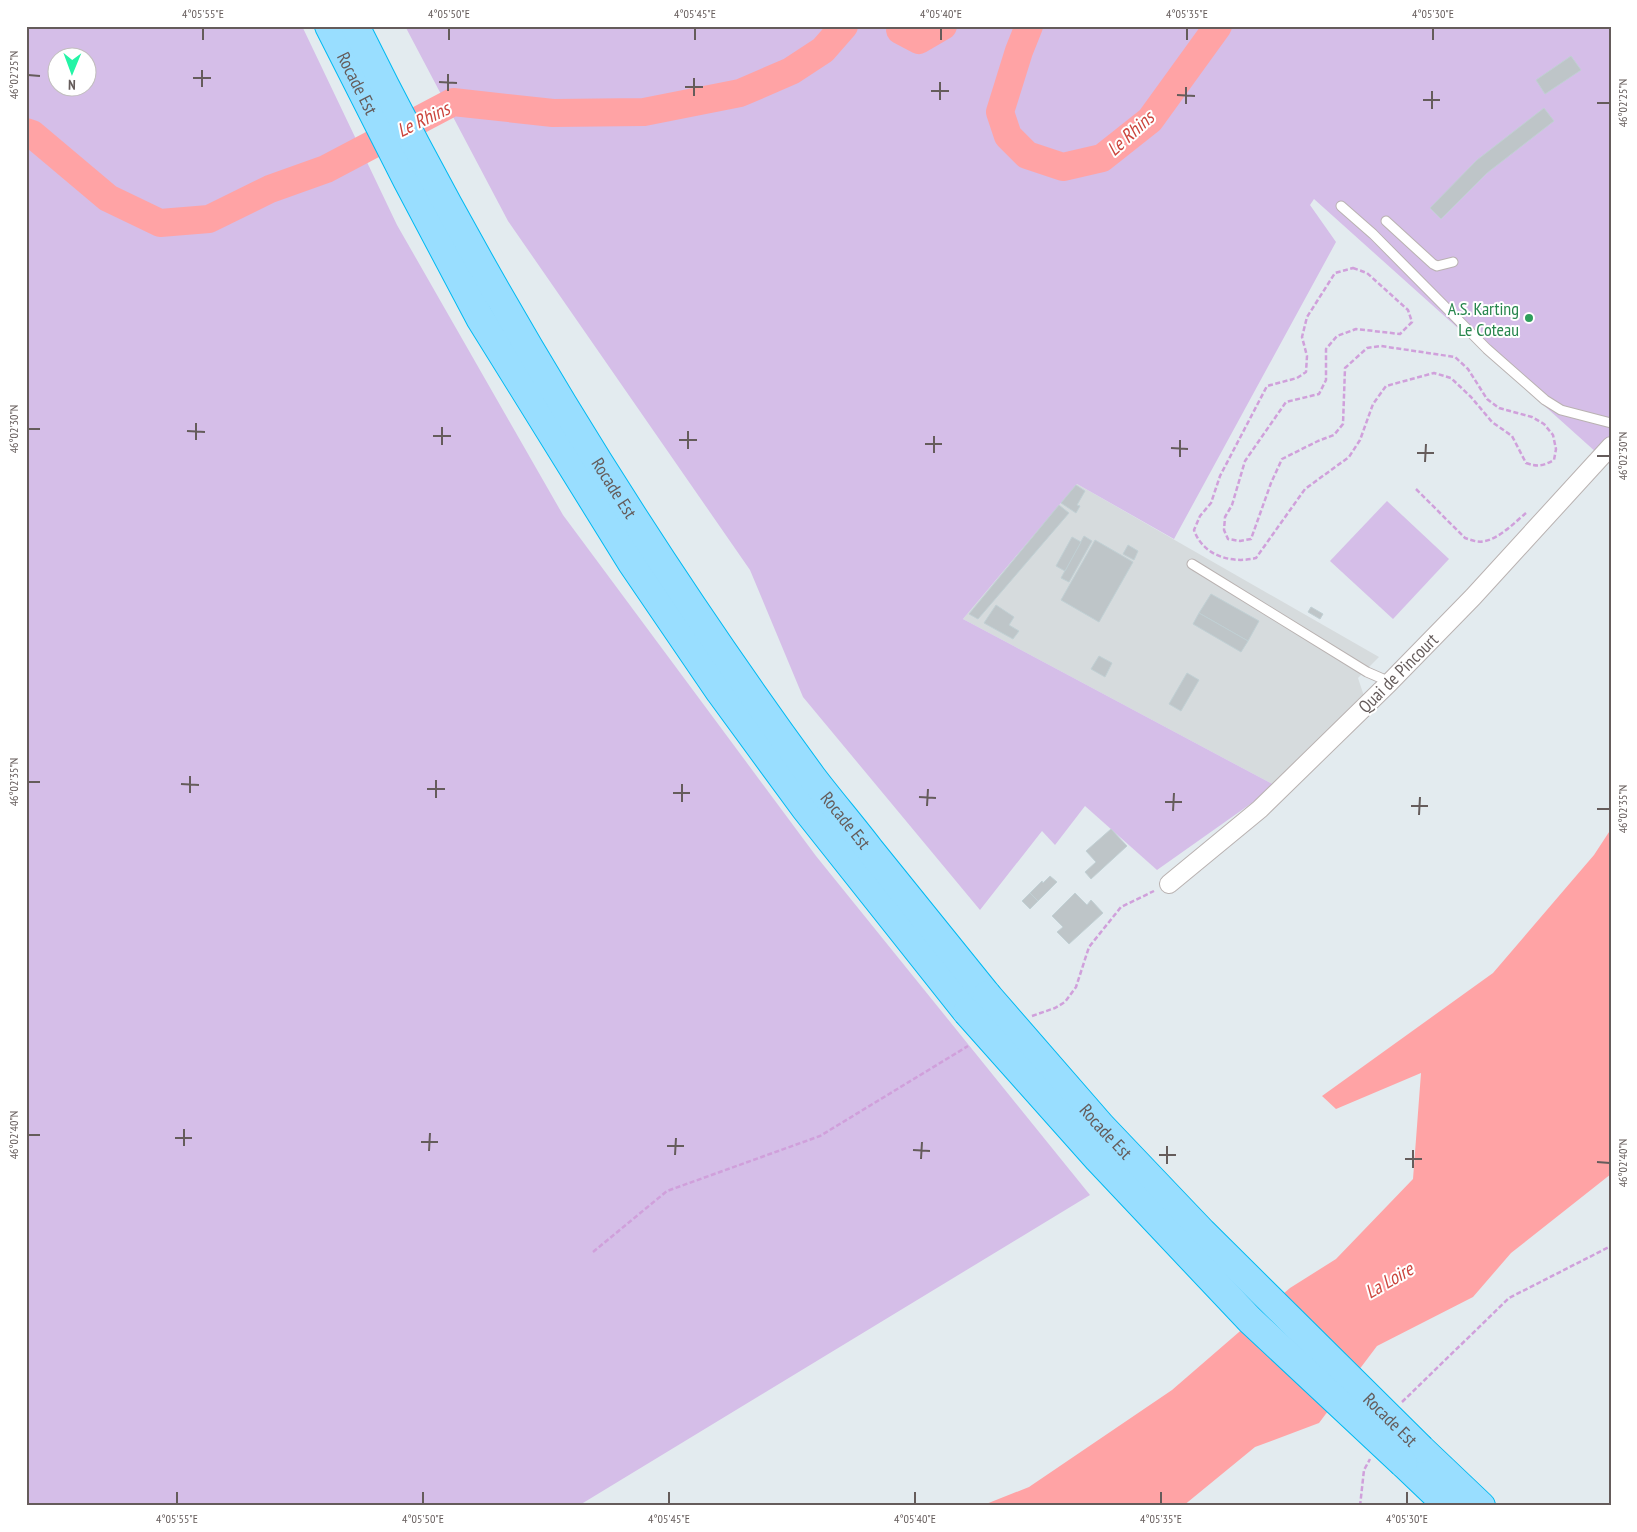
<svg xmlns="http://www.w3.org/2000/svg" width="1637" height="1532" viewBox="0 0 1637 1532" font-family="'PT Sans Narrow',sans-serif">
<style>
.industrial{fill:#d6dbdd}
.green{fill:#d5bee8;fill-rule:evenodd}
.water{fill:#ffa3a5}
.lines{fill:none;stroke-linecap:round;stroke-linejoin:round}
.river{stroke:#ffa3a5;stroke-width:28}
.building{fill:#bec5c8;stroke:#c1d0d4}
.service-casing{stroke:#b9b2b1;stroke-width:11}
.minor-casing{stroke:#b9b2b1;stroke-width:20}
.trunk-casing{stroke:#00baf2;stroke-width:30}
.path{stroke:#d0a0db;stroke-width:2.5;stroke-dasharray:5 2.5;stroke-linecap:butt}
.service{stroke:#fff;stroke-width:9}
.minor{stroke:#fff;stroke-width:18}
.trunk{stroke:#99deff;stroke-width:28}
.trunk-bridge-casing{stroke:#00baf2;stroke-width:30;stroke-linecap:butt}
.trunk-bridge{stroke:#99deff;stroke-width:28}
.ticks{fill:none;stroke:#655c5b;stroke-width:2}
.leisure-dot{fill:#2e9e5b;stroke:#fff;stroke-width:2}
.labels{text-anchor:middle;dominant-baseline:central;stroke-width:4;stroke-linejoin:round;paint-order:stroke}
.street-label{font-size:18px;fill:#655c5b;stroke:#fff}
.leisure-label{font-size:18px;fill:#27864d;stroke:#fff;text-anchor:end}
.water-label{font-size:19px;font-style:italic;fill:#cb453d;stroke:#fff}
.neatline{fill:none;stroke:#655c5b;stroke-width:2}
.ticks-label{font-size:12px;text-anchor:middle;fill:#655c5b}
</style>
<rect width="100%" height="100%" fill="#e3ebef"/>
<path class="industrial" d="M 1077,484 L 1379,657 L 1358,678 L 1365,699 L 1276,786 L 963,619 Z"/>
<g class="green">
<path d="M 26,26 L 302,26 L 397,225 L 563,515 L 816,856 L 1090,1195 L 578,1506 L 26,1506 ZM 58,58 L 88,58 L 88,88 L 58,88 Z"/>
<path d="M 405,26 L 1611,26 L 1611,437 L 1597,453 L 1314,199 L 1310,205 L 1336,242 L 1174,539 L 1077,484 L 963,619 L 1276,786 L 1157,870 L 1085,806 L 1055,845 L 1042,831 L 980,910 L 803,697 L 750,570 L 508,221 Z"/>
<path d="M 1387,501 L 1449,559 L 1393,619 L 1330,561 Z"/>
</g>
<path class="water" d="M 1611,829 L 1611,1174 L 1511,1253 L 1473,1297 L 1377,1346 L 1319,1423 L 1255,1447 L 1183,1506 L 981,1506 L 1029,1487 L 1172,1390 L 1290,1288 L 1336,1259 L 1413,1179 L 1421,1073 L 1336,1109 L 1322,1096 L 1493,973 L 1594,855 Z"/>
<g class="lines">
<g class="river">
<path d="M 901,26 L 900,30 L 919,40 L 943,26"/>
<path d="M 1029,26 L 1019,51 L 1000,112 L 1008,136 L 1027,155 L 1063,167 L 1102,158 L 1150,120 L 1218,26"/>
<path d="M 26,132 L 32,134 L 108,198 L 160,223 L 209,219 L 270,189 L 326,169 L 453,102 L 553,113 L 644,112 L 740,93 L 791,71 L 823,50 L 844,26"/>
</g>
</g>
<g class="building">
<path d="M 1571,56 L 1581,70 L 1545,94 L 1536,80 Z"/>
<path d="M 1544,108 L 1554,121 L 1487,173 L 1441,219 L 1430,208 L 1477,160 Z"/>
<path d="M 1076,485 L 1085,491 L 1077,505 L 1080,506 L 1076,513 L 1061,503 Z"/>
<path d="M 1059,505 L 1069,513 L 978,619 L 969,614 Z"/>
<path d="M 1084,536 L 1092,541 L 1069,582 L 1061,578 Z"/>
<path d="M 1072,537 L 1081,542 L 1065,571 L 1056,566 Z"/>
<path d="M 1095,540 L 1133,562 L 1099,622 L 1061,600 Z"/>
<path d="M 1128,545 L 1138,551 L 1134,560 L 1123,554 Z"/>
<path d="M 1211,594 L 1259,621 L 1248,641 L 1199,613 Z"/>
<path d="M 996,605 L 1014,617 L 1009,625 L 1019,631 L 1013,639 L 984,623 Z"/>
<path d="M 1311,607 L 1323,614 L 1320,619 L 1308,612 Z"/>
<path d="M 1199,613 L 1248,641 L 1241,652 L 1193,624 Z"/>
<path d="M 1099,656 L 1112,663 L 1105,677 L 1091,669 Z"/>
<path d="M 1187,673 L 1199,680 L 1181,711 L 1169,704 Z"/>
<path d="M 1111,829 L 1127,846 L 1091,879 L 1085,872 L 1096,862 L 1086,851 Z"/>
<path d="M 1050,876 L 1057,882 L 1038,901 L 1030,893 L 1042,881 L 1043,883 Z"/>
<path d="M 1030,893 L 1038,901 L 1030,909 L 1022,901 Z"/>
<path d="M 1075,893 L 1087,905 L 1091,900 L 1103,913 L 1069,944 L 1057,932 L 1063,927 L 1052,916 Z"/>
</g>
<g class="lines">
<g class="service-casing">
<g id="service">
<path d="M 1341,206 L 1373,234 L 1487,349 L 1545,400 L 1561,410 L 1611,423"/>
<path d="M 1386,221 L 1433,264 L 1437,266 L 1453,262"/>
<path d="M 1192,564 L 1367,672 L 1390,682"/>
</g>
</g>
<g class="minor-casing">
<path id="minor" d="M 1169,884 L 1260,809 L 1390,682 L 1473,597 L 1611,446"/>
</g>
<g class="trunk-casing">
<g id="trunk">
<path id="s1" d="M 329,26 L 407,180 L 480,318 L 632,563 L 720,692 L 805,808 L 967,1012"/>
<path id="s2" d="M 355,26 C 486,291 638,539 812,777 C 831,802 851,825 870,850 C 909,898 948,947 987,995"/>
<path d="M 1421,1449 L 1481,1506"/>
<path d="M 1403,1463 L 1448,1506"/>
</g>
</g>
<g class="path">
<path d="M 1353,268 L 1367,273 L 1408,310 L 1412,322 L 1400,334 L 1356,329 L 1337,336 L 1326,349 L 1326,380 L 1319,394 L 1286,402 L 1245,461 L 1232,505 L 1225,517 L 1224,530 L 1228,539 L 1240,541 L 1251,539 L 1271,483 L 1282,459 L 1318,441 L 1334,435 L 1343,424 L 1345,368 L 1367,348 L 1381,346 L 1455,357 L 1468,369 L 1487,399 L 1499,408 L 1532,417 L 1544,424 L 1553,435 L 1556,449 L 1554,460 C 1543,466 1538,467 1526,463 L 1512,436 L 1492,422 L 1471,397 L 1451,378 L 1434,373 L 1386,386 L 1373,404 L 1360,440 L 1349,457 L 1305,489 L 1256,558 C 1232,564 1203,556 1194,530 L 1200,516 L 1211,503 L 1220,476 L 1267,386 L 1297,378 L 1306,372 L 1307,356 L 1302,337 L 1307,317 L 1335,273 Z"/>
<path d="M 1416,489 L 1465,538 C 1471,540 1478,543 1485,541 C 1500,538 1514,523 1526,513"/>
<path d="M 1032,1016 L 1055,1008 L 1065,1002 L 1076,987 L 1089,947 L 1121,907 L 1154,891"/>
<path d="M 593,1252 L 667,1191 L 820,1136 L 968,1046"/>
<path d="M 1402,1402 L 1509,1298 L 1611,1246"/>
<path d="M 1360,1506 L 1364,1470 L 1370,1459"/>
</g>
<use href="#service" class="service"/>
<use href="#minor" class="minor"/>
<use href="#trunk" class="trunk"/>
<g class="trunk-bridge-casing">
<g id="trunk-bridge">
<path id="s3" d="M 987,995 L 1101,1126 L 1202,1232 L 1421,1449"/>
<path d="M 967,1012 L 1098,1159 L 1250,1320 L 1403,1463"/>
</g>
</g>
<use href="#trunk-bridge" class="trunk-bridge"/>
</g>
<path class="ticks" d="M 203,40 L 203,28M 449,40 L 449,28M 695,40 L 695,28M 941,40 L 941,28M 1187,40 L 1187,28M 1433,40 L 1433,28M 28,75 L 40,76M 193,78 L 211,78M 439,82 L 457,83M 202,87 L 202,70M 685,87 L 703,87M 448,91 L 448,74M 931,91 L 949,91M 1177,95 L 1195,96M 694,96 L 694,78M 940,100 L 940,82M 1423,100 L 1440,100M 1597,103 L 1610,103M 1186,104 L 1186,87M 1432,109 L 1432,91M 28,429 L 40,429M 187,431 L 205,432M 433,436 L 451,436M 196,440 L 196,423M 679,440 L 697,440M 925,444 L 942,444M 442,445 L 442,427M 1171,448 L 1188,449M 688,449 L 688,431M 934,453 L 934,436M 1417,453 L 1434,453M 1597,456 L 1610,456M 1180,457 L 1180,440M 1425,462 L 1426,444M 28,782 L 40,782M 181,784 L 199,785M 427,789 L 445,789M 190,793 L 190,776M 673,793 L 690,793M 919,797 L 936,798M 436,798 L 436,780M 682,802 L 682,784M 1165,802 L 1182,802M 927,806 L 928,789M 1411,806 L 1428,806M 1597,809 L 1610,809M 1173,811 L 1174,793M 1419,815 L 1420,797M 28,1135 L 40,1135M 175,1138 L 192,1138M 421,1142 L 438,1142M 184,1146 L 184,1129M 667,1146 L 684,1146M 913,1150 L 930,1151M 429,1151 L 430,1133M 675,1155 L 676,1138M 1159,1155 L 1176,1155M 921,1159 L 922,1142M 1405,1159 L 1422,1159M 1597,1162 L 1610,1163M 1167,1164 L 1167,1146M 1413,1168 L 1413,1150M 177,1504 L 177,1492M 423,1504 L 423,1492M 669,1504 L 669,1492M 915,1504 L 915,1492M 1161,1504 L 1161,1492M 1407,1504 L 1407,1492"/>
<circle class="leisure-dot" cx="1529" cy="318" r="5"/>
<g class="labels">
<g class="street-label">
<text stroke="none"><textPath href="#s1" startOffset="64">Rocade Est</textPath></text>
<text stroke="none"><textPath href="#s2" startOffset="530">Rocade Est</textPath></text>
<text transform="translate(1398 673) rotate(-45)">Quai de Pincourt</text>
<text stroke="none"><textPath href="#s2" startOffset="935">Rocade Est</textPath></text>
<text stroke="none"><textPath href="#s3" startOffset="181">Rocade Est</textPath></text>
<text stroke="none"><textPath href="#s3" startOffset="586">Rocade Est</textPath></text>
</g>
<g class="leisure-label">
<text x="1519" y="308">A.S. Karting<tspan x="1519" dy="21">Le Coteau</tspan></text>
</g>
<g class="water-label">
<text transform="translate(423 119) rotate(-26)">Le Rhins</text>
<text transform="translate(1130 133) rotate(-42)">Le Rhins</text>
<text transform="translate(1389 1280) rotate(-30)">La Loire</text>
</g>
</g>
<rect width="1637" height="1532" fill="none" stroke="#ffffff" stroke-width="55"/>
<g transform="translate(72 72) rotate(181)"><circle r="24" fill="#ffffff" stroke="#c1bebd"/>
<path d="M0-4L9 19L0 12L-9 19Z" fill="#24f4a6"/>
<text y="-8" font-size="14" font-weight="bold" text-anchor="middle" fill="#655c5b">N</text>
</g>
<rect x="28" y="28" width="1582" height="1476" class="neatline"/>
<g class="ticks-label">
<text x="203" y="18">4°05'55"E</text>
<text x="449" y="18">4°05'50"E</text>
<text x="695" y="18">4°05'45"E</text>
<text x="941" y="18">4°05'40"E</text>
<text x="1187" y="18">4°05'35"E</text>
<text x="1433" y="18">4°05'30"E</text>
<text transform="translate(14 75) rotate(-90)" y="4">46°02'25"N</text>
<text transform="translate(1623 103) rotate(-90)" y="4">46°02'25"N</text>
<text transform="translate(14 429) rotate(-90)" y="4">46°02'30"N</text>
<text transform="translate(1623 456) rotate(-90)" y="4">46°02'30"N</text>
<text transform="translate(14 782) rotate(-90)" y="4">46°02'35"N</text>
<text transform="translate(1623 809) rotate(-90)" y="4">46°02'35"N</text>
<text transform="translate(14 1135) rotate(-90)" y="4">46°02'40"N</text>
<text transform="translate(1623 1163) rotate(-90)" y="4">46°02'40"N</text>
<text x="177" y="1523">4°05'55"E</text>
<text x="423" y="1523">4°05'50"E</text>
<text x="669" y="1523">4°05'45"E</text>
<text x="915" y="1523">4°05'40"E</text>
<text x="1161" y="1523">4°05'35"E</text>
<text x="1407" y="1523">4°05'30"E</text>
</g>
</svg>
